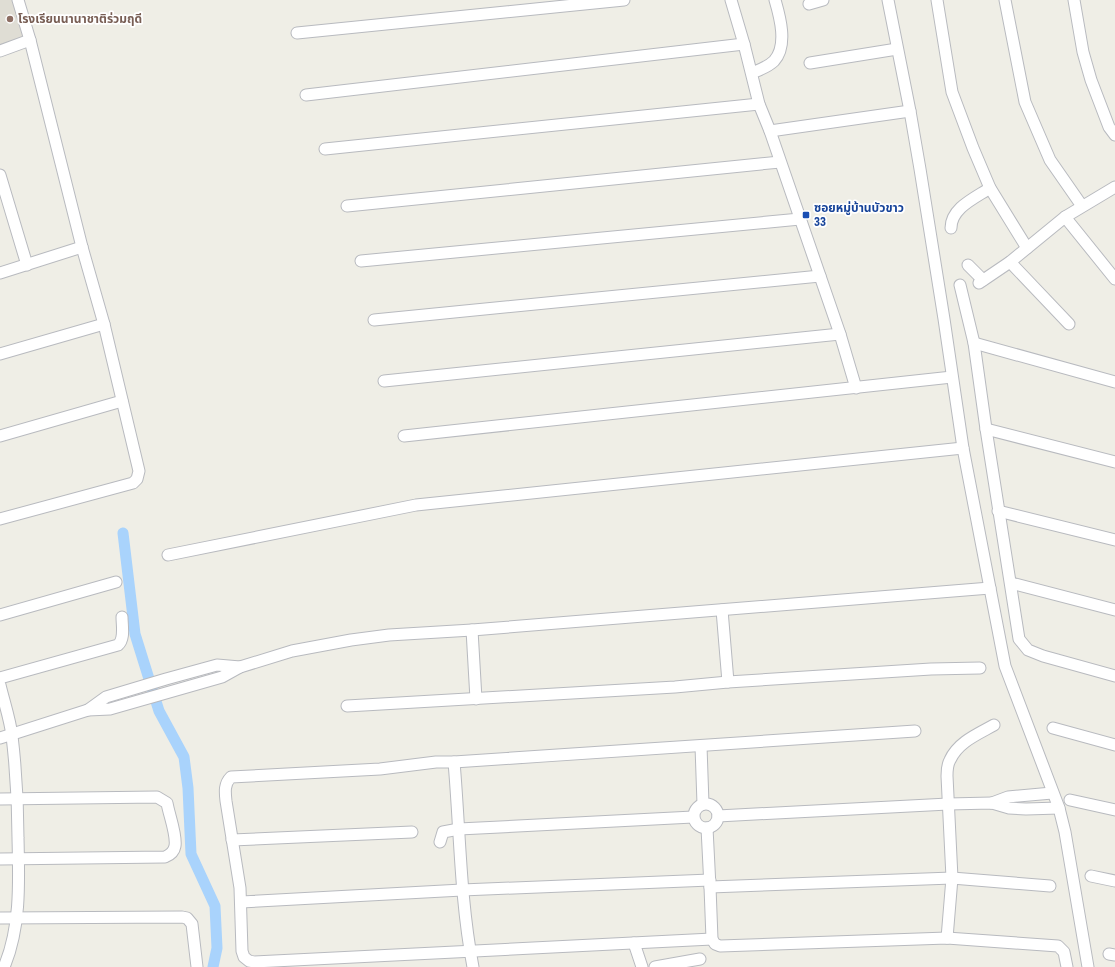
<svg xmlns="http://www.w3.org/2000/svg" width="1115" height="967" viewBox="0 0 1115 967" font-family="'Roboto Condensed','Noto Sans Thai',sans-serif">
<style>
.education{fill:#dfddd4}
.lines{fill:none;stroke-linecap:round;stroke-linejoin:round}
.canal{stroke:#a9d3fc;stroke-width:11}
.minor-casing{stroke:#b8babf;stroke-width:13}
.minor{stroke:#fff;stroke-width:11}
.education-dot{fill:#8d6e63;stroke:#fff;stroke-width:1.5}
.transit-dot{fill:#1a4fb4;stroke:#fff;stroke-width:1.5}
.labels{text-anchor:middle;dominant-baseline:central;stroke-width:3.5;stroke-linejoin:round;paint-order:stroke}
.education-label{font-size:12px;font-weight:bold;fill:#785e54;stroke:#fff;text-anchor:start}
.transit-label{font-size:12px;font-weight:bold;fill:#164399;stroke:#fff;text-anchor:start}
</style>
<rect width="100%" height="100%" fill="#efeee6"/>
<path class="education" d="M 0,0 L 14,0 L 26,38 L 0,45 Z"/>
<g class="lines">
<path class="canal" d="M 123,533 L 135,634 L 159,711 L 184,757 L 188,788 L 191,854 L 215,906 L 217,948 L 213,967"/>
<g class="minor-casing">
<g id="minor">
<path d="M 731,0 L 744,44 L 759,104 L 770,131 L 840,334 L 856,388"/>
<path d="M 888,0 L 910,111 L 920,169 L 944,319 L 963,448 L 1005,666 L 1059,808 L 1065,832 L 1088,967"/>
<path d="M 937,0 L 952,92 L 973,148 L 990,188 L 1027,248"/>
<path d="M 1005,0 L 1025,102 L 1050,160 L 1082,206"/>
<path d="M 1074,0 L 1083,52 L 1091,80 L 1109,127 L 1115,135"/>
<path d="M 809,4 L 823,0"/>
<path d="M 297,33 L 624,0"/>
<path d="M 0,51 L 30,40"/>
<path d="M 810,63 L 897,49"/>
<path d="M 752,73 C 759,70 768,67 774,61 C 788,46 780,17 775,0"/>
<path d="M 306,95 L 744,44"/>
<path d="M 770,131 L 910,111"/>
<path d="M 325,149 L 759,104"/>
<path d="M 0,175 L 27,265"/>
<path d="M 347,206 L 780,162"/>
<path d="M 1065,217 L 1115,279"/>
<path d="M 951,228 C 951,208 975,198 990,188"/>
<path d="M 361,261 L 800,219"/>
<path d="M 1010,262 L 1069,324"/>
<path d="M 968,265 L 983,280"/>
<path d="M 0,273 L 82,247"/>
<path d="M 979,283 L 1010,262 L 1065,217 L 1115,187"/>
<path d="M 960,285 L 974,343 L 986,429 L 1019,639 L 1028,650 L 1043,656 L 1115,676"/>
<path d="M 374,320 L 820,276"/>
<path d="M 974,343 L 1115,382"/>
<path d="M 0,354 L 104,324"/>
<path d="M 384,381 L 840,334"/>
<path d="M 986,429 L 1115,462"/>
<path d="M 0,436 L 122,401"/>
<path d="M 404,436 L 952,377"/>
<path d="M 998,511 L 1115,540"/>
<path d="M 0,519 L 133,483 L 137,479 L 139,471 L 104,324 L 82,247 L 30,40 L 18,0"/>
<path d="M 168,555 L 416,505 L 963,448"/>
<path d="M 1011,583 L 1115,610"/>
<path d="M 722,610 L 728,682"/>
<path d="M 0,615 L 116,582"/>
<path d="M 472,630 L 476,699"/>
<path d="M 0,678 L 118,645 C 125,639 122,626 122,617"/>
<path d="M 0,685 C 4,702 10,719 12,736 C 16,770 18,804 18,838 C 19,881 21,927 4,967"/>
<path d="M 347,706 L 675,687 L 728,682 L 931,669 L 980,668"/>
<path d="M 88,710 L 106,697 L 166,679 L 217,665 L 240,667"/>
<path d="M 1053,728 L 1115,745"/>
<path d="M 0,738 L 88,710 L 110,709 L 222,677 L 240,667 L 292,651 L 351,640 L 389,635 L 472,630 L 990,588"/>
<path d="M 701,746 L 703,804"/>
<path d="M 454,762 C 460,831 460,899 473,967"/>
<path d="M 0,799 L 157,797 L 167,803 C 169,815 177,835 175,846 C 174,852 170,855 165,857 L 0,859"/>
<path d="M 1070,800 L 1115,810"/>
<path d="M 992,803 L 1008,797 L 1052,793"/>
<circle cx="706" cy="816" r="12"/>
<path d="M 718,816 L 948,804 L 992,803 L 1009,808 L 1026,809 L 1059,808"/>
<path d="M 707,828 L 710,887 L 712,939 L 715,944 L 720,946 L 947,938 L 1058,946 L 1064,952 L 1067,967"/>
<path d="M 232,840 L 412,832"/>
<path d="M 440,842 L 443,832 L 459,829 L 693,817"/>
<path d="M 1091,876 L 1115,881"/>
<path d="M 710,887 L 952,878 L 1050,886"/>
<path d="M 241,902 L 462,890 L 710,880"/>
<path d="M 0,918 L 182,917 L 187,918 L 192,924 L 197,967"/>
<path d="M 947,938 L 952,878 L 947,776 C 947,771 947,765 950,760 C 958,742 978,734 994,725"/>
<path d="M 712,939 L 254,962 L 249,961 L 244,957 L 242,951 L 240,888 L 226,801 C 225,792 224,784 231,777 L 380,769 L 436,762 L 454,762 L 915,731"/>
<path d="M 634,943 L 642,967"/>
<path d="M 1109,954 L 1115,955"/>
<path d="M 655,967 L 700,959"/>
</g>
</g>
<use href="#minor" class="minor"/>
</g>
<circle class="education-dot" cx="10" cy="19" r="4"/>
<rect class="transit-dot" x="802" y="211" width="8" height="8" rx="2"/>
<g class="labels">
<g class="education-label">
<text x="18" y="19">โรงเรียนนานาชาติร่วมฤดี</text>
</g>
<g class="transit-label">
<text x="814" y="208">ซอยหมู่บ้านบัวขาว<tspan x="814" dy="14">33</tspan></text>
</g>
</g>
</svg>
